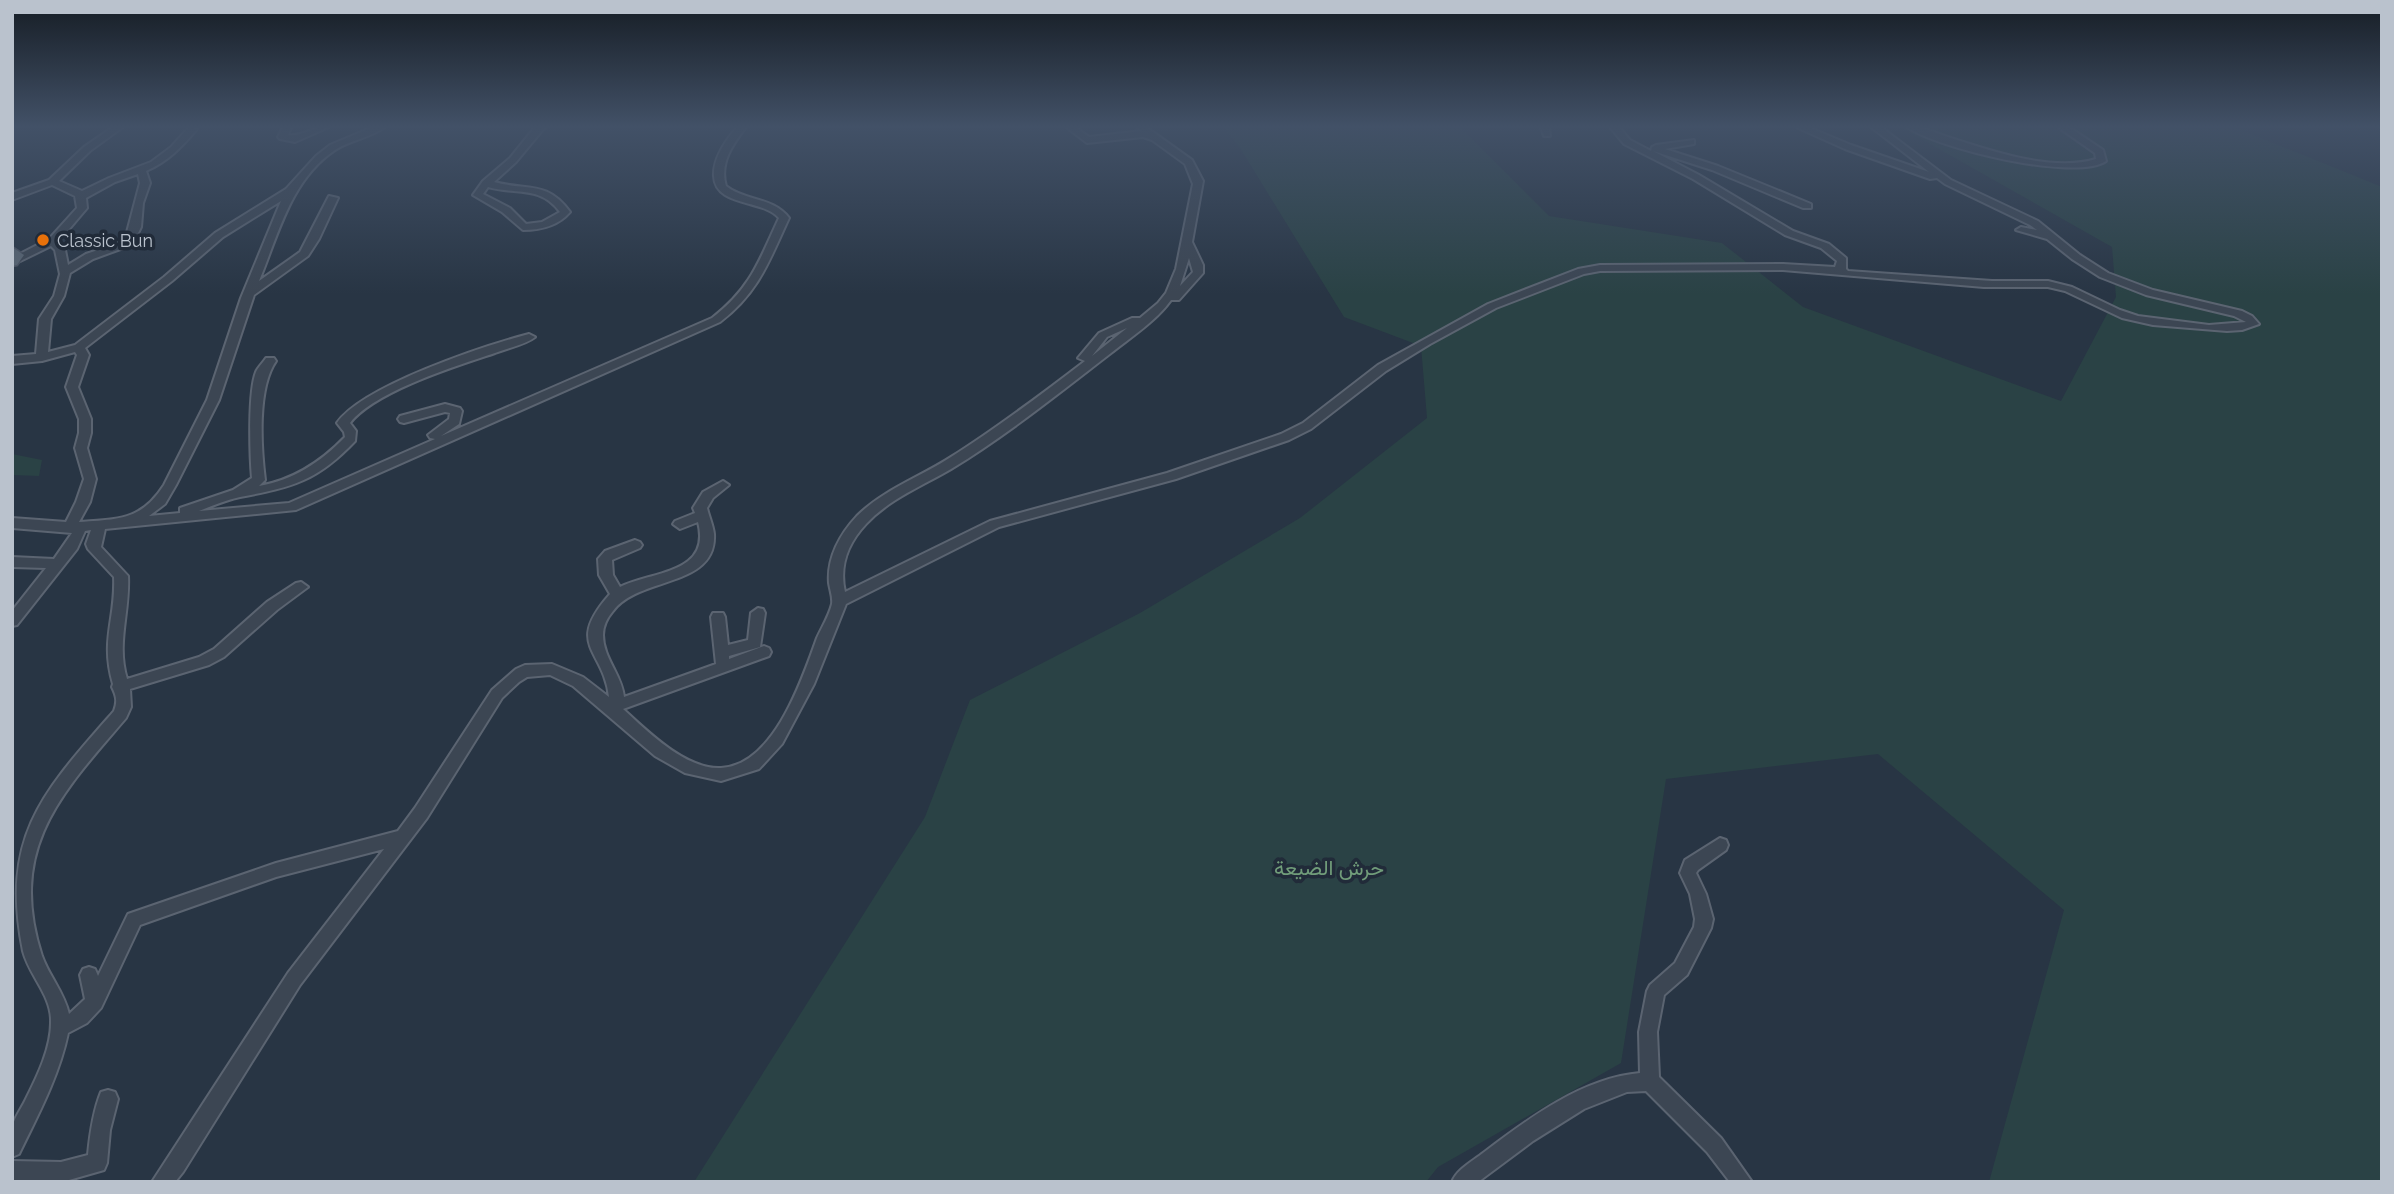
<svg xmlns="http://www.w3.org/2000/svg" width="2394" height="1194" viewBox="0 0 2394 1194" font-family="Raleway,Vazirmatn,sans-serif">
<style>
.green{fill:#2a4245}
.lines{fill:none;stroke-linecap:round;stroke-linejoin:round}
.minor-casing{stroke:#5b6471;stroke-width:4}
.major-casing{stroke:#495260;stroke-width:3}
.minor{fill:#3c4653;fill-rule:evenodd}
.major{fill:#5a6673;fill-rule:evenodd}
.food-dot{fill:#e8710a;stroke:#212b39;stroke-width:2.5}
.labels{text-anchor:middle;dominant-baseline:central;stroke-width:7;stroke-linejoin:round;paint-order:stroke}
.far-poi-label{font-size:18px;fill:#bac2cd;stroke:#212b39;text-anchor:start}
.park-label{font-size:21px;fill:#719d7a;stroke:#212b39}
</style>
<rect width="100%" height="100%" fill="#283544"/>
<g class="green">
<path d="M 1223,127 L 1460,127 L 1549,216 L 1722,243 L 1803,307 L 2061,401 L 2116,297 L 2112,247 L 1900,127 L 2234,127 L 2382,187 L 2382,1182 L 1989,1182 L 2064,910 L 1878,754 L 1666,779 L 1621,1063 L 1438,1167 L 1426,1182 L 694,1182 L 925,817 L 970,700 L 1140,613 L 1300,518 L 1427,418 L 1421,346 L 1344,317 L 1240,148 Z"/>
<path d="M 12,454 L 42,460 L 39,476 L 12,475 Z"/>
</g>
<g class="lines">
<g class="minor-casing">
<g id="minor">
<path d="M 113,127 L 123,127 L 90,151 L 59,181 L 82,191 L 109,178 L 151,162 L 171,147 L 189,127 L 197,129 C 182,147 167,162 146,171 L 150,183 L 143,203 L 141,227 L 135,239 L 126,247 L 93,259 L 70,273 L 64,296 L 51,319 L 48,352 L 75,345 L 164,277 L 215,233 L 286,189 L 316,156 L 330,145 L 373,127 L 385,127 C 370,138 350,140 335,150 C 291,179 278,235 259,281 L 300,252 L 329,196 L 338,198 L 319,239 L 308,256 L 254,295 L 219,400 L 176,485 L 165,504 L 149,516 L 180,513 L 180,508 L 233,490 L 252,478 C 250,456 248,392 256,372 C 258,367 263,363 266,358 L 274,358 L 276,361 C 257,388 261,448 265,480 L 259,486 C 293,480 320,463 345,437 L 344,432 L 337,423 C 363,386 483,346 529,334 L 535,337 C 525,345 507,348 495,353 C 456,366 375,391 350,423 L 356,431 L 355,441 C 317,481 293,487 240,497 C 226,500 212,506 199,511 L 289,503 L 435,439 L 430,438 L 428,435 L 449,419 L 450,413 L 445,412 L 404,423 L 400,422 L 398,419 L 400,416 L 445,404 L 460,408 L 462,411 L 459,424 L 441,436 L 712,318 C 751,288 759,261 779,218 C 763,199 715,207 714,176 C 713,158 726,140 737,127 L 746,127 C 733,144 719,163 726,186 C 745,201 773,197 789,218 C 769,261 759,292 720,322 L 296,510 L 105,529 L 101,547 L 128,576 C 130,612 116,644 127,679 L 199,657 L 214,649 L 267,602 L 296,583 L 301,582 L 308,587 L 277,610 L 224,657 L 209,665 L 130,689 L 131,707 L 126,718 C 61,794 7,848 42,956 C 49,976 64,992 69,1014 L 85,999 L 80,975 L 83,969 L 89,967 L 95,969 L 98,976 L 128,914 L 276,863 L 398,831 L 415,808 L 492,690 L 516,669 L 525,665 L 552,664 L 583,677 L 609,697 C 604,649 564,646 610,594 L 599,575 L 598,559 L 605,551 L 635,540 L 640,542 L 642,545 L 640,548 L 612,560 L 613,575 L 620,587 C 652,571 712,574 698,522 L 680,529 L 673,524 L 675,521 L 695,513 L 693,508 L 703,492 L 723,481 L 729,485 L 713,498 L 707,508 C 709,517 713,525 714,534 C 717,588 639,576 613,611 C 607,618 603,626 603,635 C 603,658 622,675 624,697 L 716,664 L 711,617 L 713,613 L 723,613 L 725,617 L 728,645 L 748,640 L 751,613 L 758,608 L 763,609 L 765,613 L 760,647 L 729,656 L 729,659 L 764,646 L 769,648 L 771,652 L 769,656 L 623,709 C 647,731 686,770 721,768 C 774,765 802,680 817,638 C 822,627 829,616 832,604 C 833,597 830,590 829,583 C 827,558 840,534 857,516 C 883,490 920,477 951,457 C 997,428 1042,394 1085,361 L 1078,358 L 1099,333 L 1132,318 L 1140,318 L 1158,303 L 1166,293 L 1176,269 L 1193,184 L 1185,164 L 1152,140 L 1143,137 L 1087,143 L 1066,127 L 1075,127 L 1089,137 L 1141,131 L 1137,127 L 1146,127 L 1192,160 L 1203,181 L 1192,242 L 1203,265 L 1203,273 L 1179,300 L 1171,300 C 1156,321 1131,337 1111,353 C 1059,393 1007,435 951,469 C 922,486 889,499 866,524 C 848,543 839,566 845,592 L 990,521 L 1167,473 L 1281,434 L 1303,423 L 1378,365 L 1488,304 L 1578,269 L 1600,265 L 1783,264 L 1835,267 L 1837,261 L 1821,248 L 1785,235 L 1693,179 L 1624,144 L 1610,127 L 1619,127 L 1630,140 L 1651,151 L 1652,147 L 1656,145 L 1694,140 L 1694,144 L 1665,149 L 1718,166 L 1811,204 L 1811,208 L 1803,208 L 1712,170 L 1653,151 L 1699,175 L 1793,231 L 1829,244 L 1846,258 L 1846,269 L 1848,271 L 1992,281 L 2048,281 L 2072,287 L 2120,310 L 2138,316 L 2209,325 L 2246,322 L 2234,316 L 2146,295 L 2100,277 L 2072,259 L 2047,239 L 2016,230 L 2021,227 L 2037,230 L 2030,225 L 1945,184 L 1937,178 L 1930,179 L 1845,149 L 1796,127 L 1808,127 L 1851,145 L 1929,172 L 1871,127 L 1881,127 L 1951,180 L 2038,221 L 2080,255 L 2108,273 L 2153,290 L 2242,311 L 2252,316 L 2259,324 L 2242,330 L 2227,331 L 2153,325 L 2122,318 L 2065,291 L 2048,287 L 1984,287 L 1783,270 L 1600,271 L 1584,274 L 1496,308 L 1430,344 L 1386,371 L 1311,429 L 1289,440 L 1176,479 L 999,527 L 846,604 L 814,684 L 782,744 L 759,769 L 721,781 L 685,773 L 655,756 L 573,686 L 550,675 L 527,677 L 519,682 L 502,698 L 427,818 L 300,985 L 183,1172 L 175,1182 L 152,1182 L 288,973 L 384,849 L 276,877 L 140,925 L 101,1008 L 87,1023 L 68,1033 C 59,1076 38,1115 19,1154 L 12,1157 C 12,1147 10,1134 13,1125 C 15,1117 21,1109 25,1101 C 37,1077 52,1047 51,1020 C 51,995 29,975 23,951 C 0,836 43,792 114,711 C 118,701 116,695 112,687 L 113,684 C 100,639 116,619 114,577 L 88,549 L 86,544 L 91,530 L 85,531 L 77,549 L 17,625 L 12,626 L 12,611 L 46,568 L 12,567 L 12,557 L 54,559 L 72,533 L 12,528 L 12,518 L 66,522 L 76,502 L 84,479 L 75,448 L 79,433 L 79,419 L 66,387 L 77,355 L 75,352 L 42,361 L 12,364 L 12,356 L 36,354 L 39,319 L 54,296 L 60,274 L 55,250 L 51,246 L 12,265 L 12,258 L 49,239 L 77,208 L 75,196 L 52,185 L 12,200 L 12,193 L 49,180 L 84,147 ZM 138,174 L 140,183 L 126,236 L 119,243 L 86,254 L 68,265 L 65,250 L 59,241 L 87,208 L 86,198 L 115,182 ZM 281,201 L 241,298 L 207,400 L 164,485 C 141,521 118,519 79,522 L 90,502 L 96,479 L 87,448 L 91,433 L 91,419 L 78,387 L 89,355 L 85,348 L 172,281 L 223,237 ZM 1189,258 L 1193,272 L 1180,286 ZM 1127,328 L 1092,356 L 1107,337 Z"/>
<path d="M 283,127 L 291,127 L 288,135 C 302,137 313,126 329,127 L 295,142 L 280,139 L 278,137 Z"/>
<path d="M 535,127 L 545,127 L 516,162 L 494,182 C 527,191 547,180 570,212 C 558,226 541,230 523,230 L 502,212 L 473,195 L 483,181 L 510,158 ZM 488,187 C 516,195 540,185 560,212 L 542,222 L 526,224 L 510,208 L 483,194 Z"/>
<path d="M 1541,127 L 1549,127 L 1550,136 L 1544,136 Z"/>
<path d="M 1907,127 C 1923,126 1938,134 1954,139 C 1994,152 2054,172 2096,159 L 2095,153 L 2058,127 L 2069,127 L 2103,150 L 2106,161 C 2075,182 1936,148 1907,127 Z"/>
<path d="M 1720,838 L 1726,840 L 1728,845 L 1726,850 L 1698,870 L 1696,873 L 1706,894 L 1713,919 L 1711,928 L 1687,975 L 1664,995 L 1657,1032 L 1659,1077 L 1721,1138 L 1752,1182 L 1730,1182 L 1707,1152 L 1646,1091 L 1627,1092 L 1584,1109 L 1533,1141 L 1478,1182 L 1452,1182 C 1457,1169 1473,1161 1483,1153 C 1528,1119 1582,1078 1640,1073 L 1639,1032 L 1647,991 L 1650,985 L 1675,963 L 1694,927 L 1695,919 L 1690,894 L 1680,873 L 1685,860 Z"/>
<path d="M 108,1090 L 115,1092 L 118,1099 L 110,1130 L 107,1163 L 104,1170 L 62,1182 L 12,1181 L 12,1161 L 61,1162 L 88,1155 C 90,1134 93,1112 101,1092 Z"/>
</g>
</g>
<g class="major-casing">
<path id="major" d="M 12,247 L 24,255 L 17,265 L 12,266 Z"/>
</g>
<use href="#minor" class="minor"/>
<use href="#major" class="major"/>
</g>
<linearGradient id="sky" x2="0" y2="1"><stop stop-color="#161d25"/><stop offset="0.43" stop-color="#425167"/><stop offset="1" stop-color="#425167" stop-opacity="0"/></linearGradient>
<rect width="2394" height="294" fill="url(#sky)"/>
<circle class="food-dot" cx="43" cy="240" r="7"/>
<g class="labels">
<g class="far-poi-label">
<text x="57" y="240">Classic Bun</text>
</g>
<g class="park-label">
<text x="1329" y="867">حرش الضيعة</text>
</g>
</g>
<rect width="2394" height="1194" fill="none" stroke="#bac2cd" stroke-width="28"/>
</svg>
